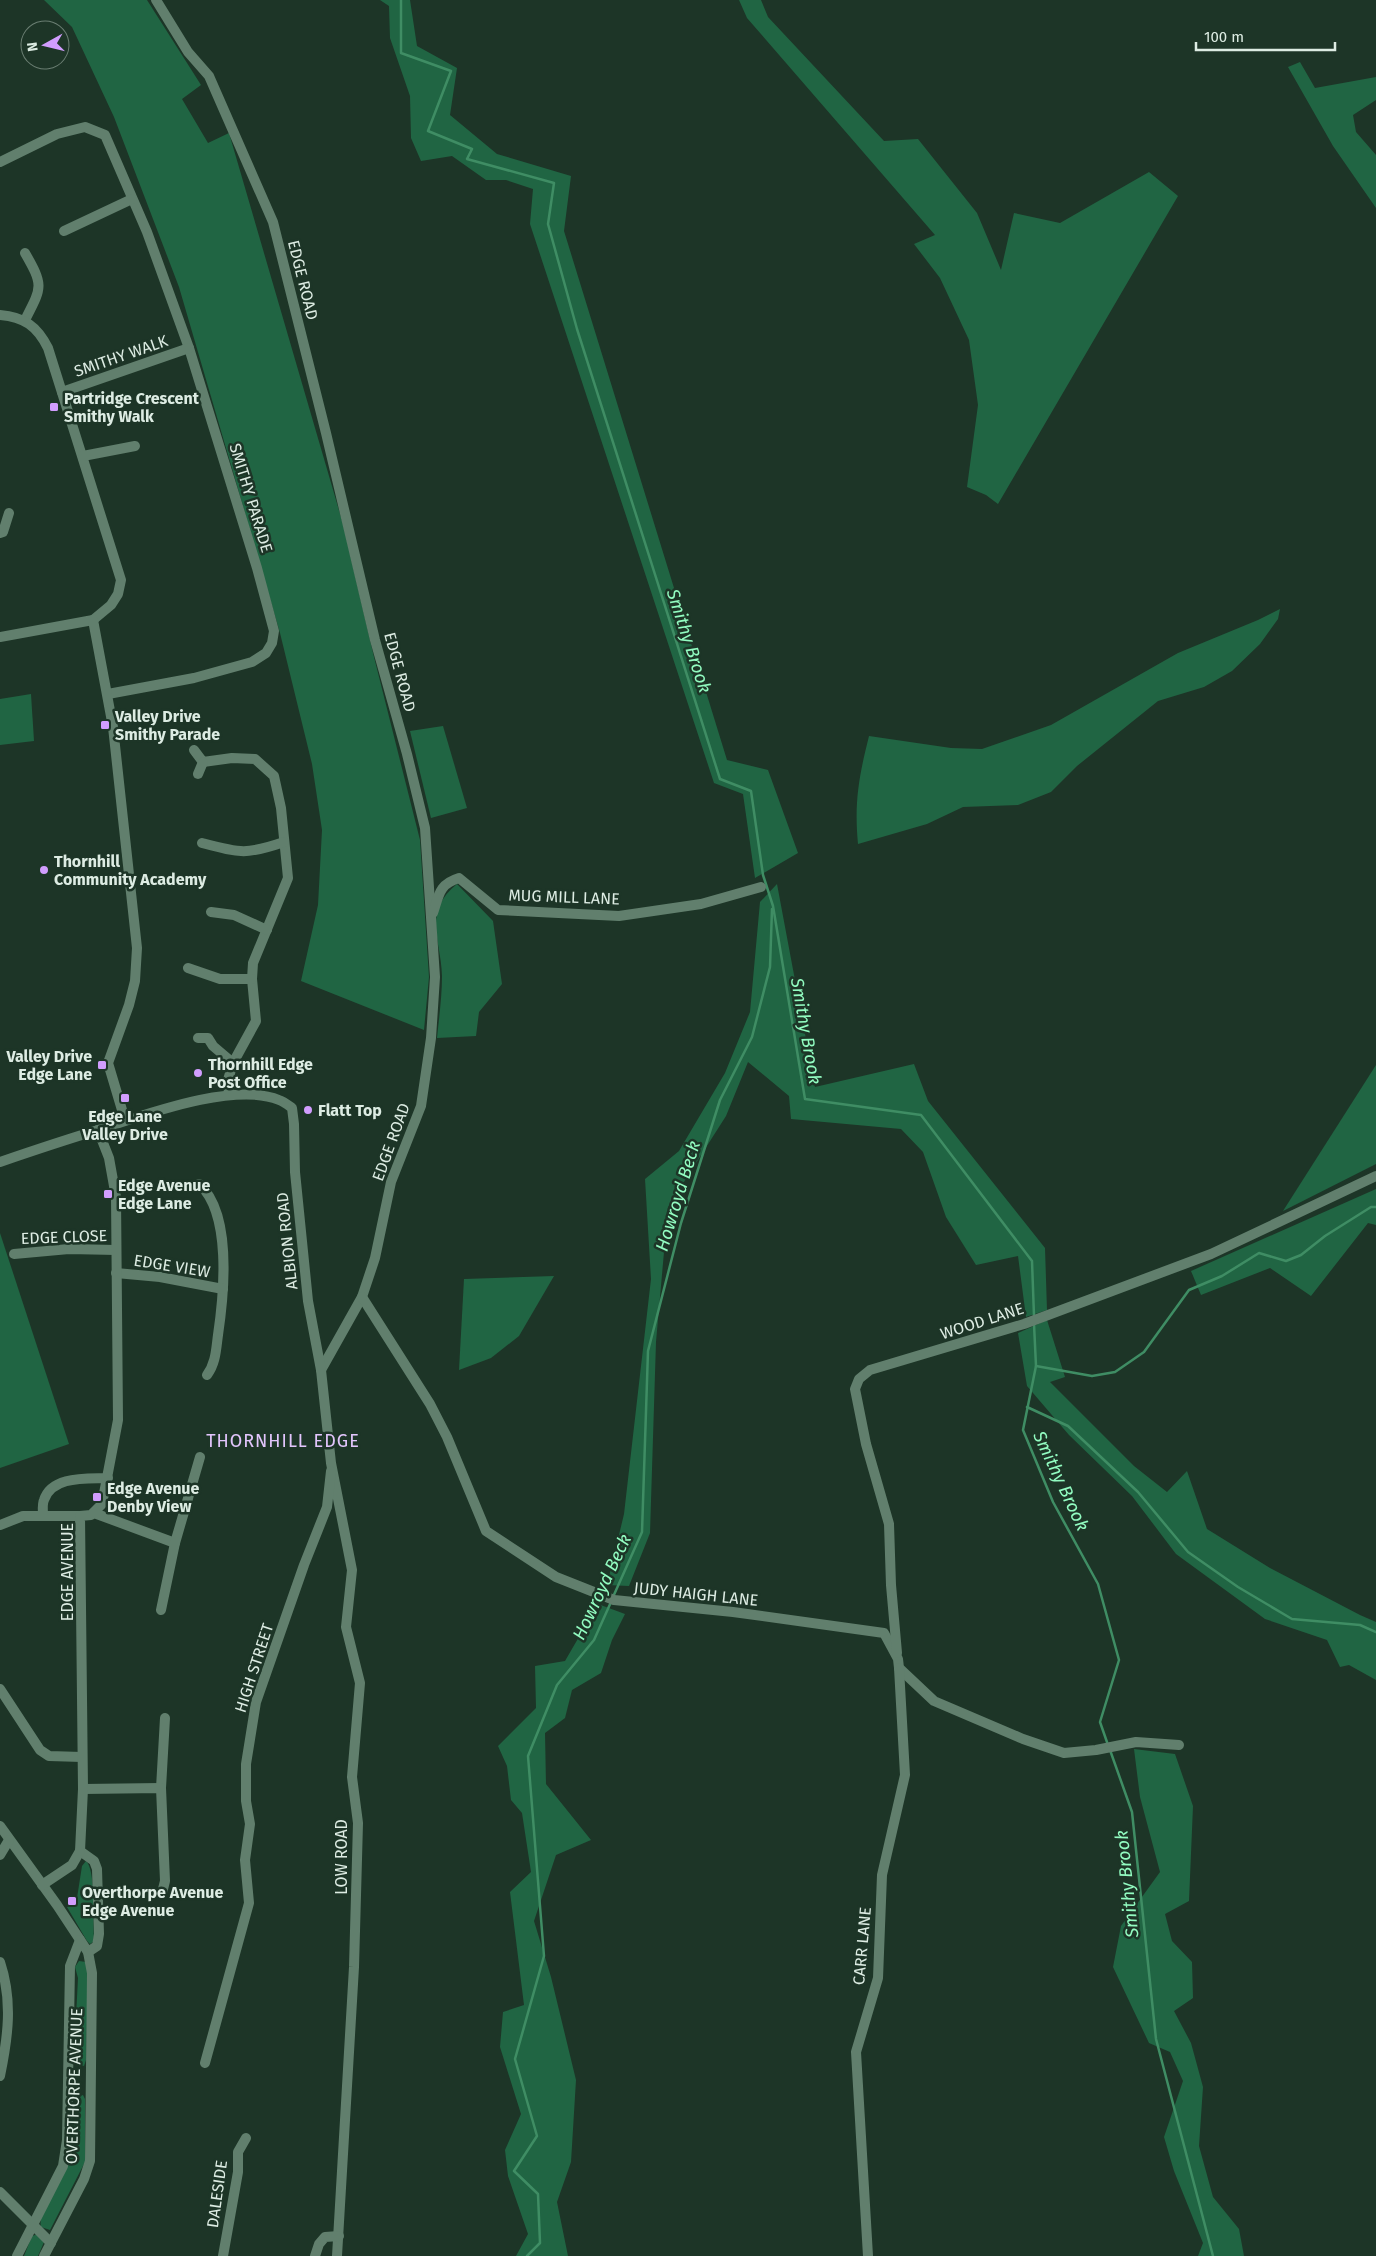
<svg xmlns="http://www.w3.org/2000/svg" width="1376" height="2256" viewBox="0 0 1376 2256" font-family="'Fira Sans',sans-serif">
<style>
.green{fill:#206543}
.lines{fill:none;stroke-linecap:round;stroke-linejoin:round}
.stream{stroke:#3f8d64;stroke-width:2.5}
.minor{stroke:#617f6d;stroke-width:10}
.poi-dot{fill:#d19dfe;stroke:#1d3527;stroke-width:2}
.labels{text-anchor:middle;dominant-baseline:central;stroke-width:5;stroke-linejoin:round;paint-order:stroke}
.street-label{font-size:16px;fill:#ddece3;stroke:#1d3527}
.poi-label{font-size:16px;font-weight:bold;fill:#ddece3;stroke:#1d3527;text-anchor:start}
.water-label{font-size:18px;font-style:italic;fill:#92fcc1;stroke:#1d3527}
.neighbourhood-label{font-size:18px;letter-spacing:1px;fill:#e2c5fc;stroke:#1d3527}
</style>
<rect width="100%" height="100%" fill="#1d3527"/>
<g class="green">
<path d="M 44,0 L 147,0 L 201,85 L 182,99 L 208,143 L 229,133 L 343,524 L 374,657 L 420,840 L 429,977 L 424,1030 L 301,981 L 318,905 L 322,830 L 312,764 L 280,633 L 179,287 L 114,117 L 72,27 Z"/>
<path d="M 380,0 L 410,0 L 417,46 L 457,68 L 450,115 L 497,154 L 571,176 L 564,231 L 727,760 L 768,770 L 798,853 L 755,878 L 743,794 L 714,783 L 530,224 L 533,189 L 506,180 L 486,180 L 452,156 L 421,161 L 411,138 L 410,96 L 390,38 L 389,6 Z"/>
<path d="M 739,0 L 761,0 L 768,17 L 884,141 L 918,139 L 977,213 L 1001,270 L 1014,213 L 1060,223 L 1149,172 L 1178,196 L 998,504 L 986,495 L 967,487 L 978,405 L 969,340 L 940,278 L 914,244 L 935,235 L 747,18 Z"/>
<path d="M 1300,62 L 1315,88 L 1376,77 L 1376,100 L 1353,115 L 1356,132 L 1376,155 L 1376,208 L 1333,146 L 1288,67 Z"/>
<path d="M 1280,609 L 1278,619 L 1260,644 L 1232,671 L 1204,687 L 1158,701 L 1077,766 L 1051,792 L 1018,805 L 963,807 L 927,824 L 858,844 C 854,802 859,776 869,736 L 951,748 L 982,749 L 1051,725 L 1178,653 L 1258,620 Z"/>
<path d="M 31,694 L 34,741 L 0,745 L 0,699 Z"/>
<path d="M 443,726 L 467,808 L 431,818 L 410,731 Z"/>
<path d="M 457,884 L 493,921 L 502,984 L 479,1012 L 476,1036 L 437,1038 C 439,1018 442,997 442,976 C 441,939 422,912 457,884 Z"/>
<path d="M 777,884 L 815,1087 L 914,1064 L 928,1101 L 1045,1248 L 1047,1310 L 1026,1317 L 1018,1256 L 976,1265 L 946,1217 L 923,1152 L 901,1129 L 791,1119 L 789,1096 L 748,1062 L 726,1116 L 668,1207 L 656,1342 L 650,1533 L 629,1586 L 607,1585 L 624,1514 L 651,1279 L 645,1179 L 679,1151 L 725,1073 L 750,1012 L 760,902 Z"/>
<path d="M 1376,1065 L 1376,1164 L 1283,1211 Z"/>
<path d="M 1376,1189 L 1376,1225 L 1368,1223 L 1311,1296 L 1270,1268 L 1201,1295 L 1191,1271 Z"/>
<path d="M 0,1233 L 69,1444 L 0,1468 Z"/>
<path d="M 554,1276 L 519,1336 L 491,1358 L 459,1370 L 464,1279 Z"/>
<path d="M 1047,1320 L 1065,1377 L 1050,1382 L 1134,1466 L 1167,1492 L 1187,1471 L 1207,1529 L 1270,1568 L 1360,1615 L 1376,1622 L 1376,1680 L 1349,1665 L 1340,1667 L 1327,1640 L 1265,1619 L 1176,1554 L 1132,1496 L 1069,1435 L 1027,1386 L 1018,1333 Z"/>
<path d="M 598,1604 L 625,1614 L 612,1640 L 601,1673 L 572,1690 L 565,1718 L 545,1733 L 546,1784 L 591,1840 L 556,1855 L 534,1921 L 551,1977 L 576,2080 L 571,2162 L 557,2202 L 568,2256 L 516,2256 L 528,2234 L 508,2176 L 505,2150 L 521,2114 L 500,2047 L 503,2012 L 524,2005 L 510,1892 L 531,1872 L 522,1813 L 511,1800 L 507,1766 L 498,1746 L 536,1708 L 535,1666 L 565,1661 Z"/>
<path d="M 1134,1749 L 1175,1754 L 1193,1806 L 1189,1901 L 1165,1914 L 1172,1941 L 1192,1962 L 1193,1998 L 1174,2011 L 1191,2043 L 1203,2087 L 1199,2146 L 1213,2197 L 1239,2229 L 1244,2256 L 1198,2256 L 1203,2243 L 1174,2171 L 1164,2137 L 1183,2081 L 1170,2052 L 1149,2043 L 1113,1967 L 1121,1926 L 1160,1872 L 1140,1797 Z"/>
<path d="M 86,1861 C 96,1869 93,1923 94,1937 L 93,1942 L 90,1944 L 87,1941 L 67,1907 L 78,1901 L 77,1898 L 82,1866 Z"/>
<path d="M 79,1961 L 86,1962 L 88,1972 L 86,2060 L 84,2066 L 77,2064 L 74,2057 L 78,1978 L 75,1967 Z"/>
<path d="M 83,2095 L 85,2099 L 85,2162 L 50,2230 L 41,2227 C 38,2211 56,2192 62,2177 C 73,2152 74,2125 76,2097 Z"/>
<path d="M 38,2234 L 44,2242 L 38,2256 L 24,2256 L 32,2236 Z"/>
</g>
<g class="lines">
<g class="stream">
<path d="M 401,0 L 401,53 L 451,71 L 428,131 L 472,149 L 467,159 L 554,183 L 548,224 L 577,329 L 720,779 L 751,791 L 763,875 L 773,906 L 805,1099 L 921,1115 L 1032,1261 L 1034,1316"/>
<path d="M 1034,1324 L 1036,1366 L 1023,1430 L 1053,1502 L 1098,1584 L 1119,1660 L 1100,1722 L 1108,1745"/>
<path d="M 1036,1366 L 1092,1376 L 1115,1372 L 1144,1352 L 1189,1290 L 1222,1276 L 1259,1253 L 1286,1261 L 1301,1255 L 1325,1236 L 1371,1207 L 1376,1207"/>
<path d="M 1027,1407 L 1068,1426 L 1138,1492 L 1188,1552 L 1238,1587 L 1292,1619 L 1360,1625 L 1376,1632"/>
<path d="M 613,1597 L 642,1532 L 648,1351 L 681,1223 L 720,1100 L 752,1037 L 770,967 L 772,909"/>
<path d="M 1110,1750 L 1132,1812 L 1156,2039 L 1213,2256"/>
<path d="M 527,2256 L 540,2243 L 538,2194 L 514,2171 L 537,2136 L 515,2059 L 544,1956 L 528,1756 L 557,1685 L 594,1640 L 611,1602"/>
</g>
<g class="minor">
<path d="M 156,0 L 188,52 L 209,76 L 273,222 L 326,433 L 375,640 L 407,754 L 425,828 L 435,977 L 431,1038 L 421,1106 L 391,1182 L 375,1258 L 362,1297 L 321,1370"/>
<path d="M 0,162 L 57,134 L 85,127 L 105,135 L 147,232 L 189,348 L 257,568 L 274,631 L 272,643 L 266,653 L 252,662 L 194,678 L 108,694"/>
<path d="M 64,231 L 132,199"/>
<path d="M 25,253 C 44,286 42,287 25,320"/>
<path d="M 0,315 C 24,317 37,326 48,348 L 121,580 L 118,594 L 111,605 L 93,620 L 0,637"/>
<path d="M 62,392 L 189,348"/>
<path d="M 83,456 L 135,446"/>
<path d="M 0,533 L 3,532 L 9,513"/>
<path d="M 93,620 L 113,727 L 137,948 L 135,981 L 129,1005 L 108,1063 L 125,1120"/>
<path d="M 194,750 L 203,762 L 232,758 L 255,759 L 274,776 L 281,808 L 288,878 L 253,963 L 252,979 L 256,1021 L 233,1063 L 228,1080 L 229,1095"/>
<path d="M 198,774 L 203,762"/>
<path d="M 202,843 C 240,853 246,855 284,842"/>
<path d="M 211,912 L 234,915 L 267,930"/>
<path d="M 433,913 C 439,895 439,884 459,878 L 498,910 L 619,916 L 701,904 L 761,887"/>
<path d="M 188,968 L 220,979 L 252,979"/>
<path d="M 198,1038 L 208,1038 L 213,1046 L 233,1063"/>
<path d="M 0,1162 C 32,1151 65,1140 98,1130 C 142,1116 234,1081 279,1100 C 283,1101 288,1105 292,1108 L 294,1124 L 295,1172 L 308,1301 L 321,1370 L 331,1463 L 352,1570 L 346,1627 L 360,1683 L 352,1777 L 358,1823 L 354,1967 L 337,2256"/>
<path d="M 199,1184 C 232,1213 224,1294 218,1335 C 216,1349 216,1363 207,1375"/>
<path d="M 14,1254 L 69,1249 L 116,1250"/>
<path d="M 116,1273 L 160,1277 L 223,1289"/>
<path d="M 362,1297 L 430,1404 L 447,1437 L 486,1531 L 556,1577 L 614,1600 L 733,1612 L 884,1633 L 898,1659 L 899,1668 L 934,1701 L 1023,1739 L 1064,1753 L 1096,1750 L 1136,1742 L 1179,1745"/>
<path d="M 94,1513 L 175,1543"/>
<path d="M 43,1516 C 43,1511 42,1504 44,1500 C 52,1475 88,1479 108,1478"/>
<path d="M 0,1525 L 23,1516 L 80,1516"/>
<path d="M 161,1610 L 175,1543 L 200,1457"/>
<path d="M 897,1653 L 891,1585 L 889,1524 L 866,1444 L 855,1389 L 859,1379 L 870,1370 L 1024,1324 L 1211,1254 L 1376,1176"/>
<path d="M 0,1689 L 40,1750 L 49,1756 L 82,1757"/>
<path d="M 161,1788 L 165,1718"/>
<path d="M 83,1789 L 161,1788 L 165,1881 L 162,1893"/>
<path d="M 0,1826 L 57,1905 L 88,1952 L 92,1973 L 90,2161 L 84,2179 L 44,2256"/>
<path d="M 80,1851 L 94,1861 L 97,1869 L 99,1934 L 97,1946 L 88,1952"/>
<path d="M 0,1855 L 9,1840"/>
<path d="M 42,1885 L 72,1865 L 80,1851 L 83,1789 L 80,1516 L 91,1515 L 102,1504 L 118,1420 L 116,1197 L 109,1158 L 98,1130"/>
<path d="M 0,1962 C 13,2001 8,2037 0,2076"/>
<path d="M 205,2063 L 249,1903 L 245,1860 L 250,1824 L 246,1801 L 246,1764 L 256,1702 L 304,1565 L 327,1507 L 331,1471"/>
<path d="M 0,2192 L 51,2243"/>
<path d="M 17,2256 L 63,2166 L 67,2140 L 70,1966 L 80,1940"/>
<path d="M 223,2256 L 238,2172 L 238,2152 L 246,2138"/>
<path d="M 315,2256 L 319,2244 L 325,2237 L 339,2236"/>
<path d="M 868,2256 L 856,2052 L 878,1978 L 882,1875 L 905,1775 L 899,1668"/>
</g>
</g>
<g class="poi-dot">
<rect x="49" y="402" width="10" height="10" rx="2.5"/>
<rect x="100" y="720" width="10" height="10" rx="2.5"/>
<circle cx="44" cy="870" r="5"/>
<rect x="97" y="1060" width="10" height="10" rx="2.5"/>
<circle cx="198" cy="1073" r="5"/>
<rect x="120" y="1093" width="10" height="10" rx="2.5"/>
<circle cx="308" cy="1110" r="5"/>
<rect x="103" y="1189" width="10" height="10" rx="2.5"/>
<rect x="92" y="1492" width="10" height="10" rx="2.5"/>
<rect x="67" y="1896" width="10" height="10" rx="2.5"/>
</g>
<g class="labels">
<g class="street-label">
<text transform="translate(303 280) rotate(76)">EDGE ROAD</text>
<text transform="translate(121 356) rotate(-19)">SMITHY WALK</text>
<text transform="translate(251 498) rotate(73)">SMITHY PARADE</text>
<text transform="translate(400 672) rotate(75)">EDGE ROAD</text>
<text transform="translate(564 897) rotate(2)">MUG MILL LANE</text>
<text transform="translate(391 1142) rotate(-70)">EDGE ROAD</text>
<text transform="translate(64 1237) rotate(-2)">EDGE CLOSE</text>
<text transform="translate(287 1241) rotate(-96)">ALBION ROAD</text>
<text transform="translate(172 1266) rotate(9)">EDGE VIEW</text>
<text transform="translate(982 1321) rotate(-18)">WOOD LANE</text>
<text transform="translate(67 1572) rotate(-90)">EDGE AVENUE</text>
<text transform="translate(696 1594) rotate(6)">JUDY HAIGH LANE</text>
<text transform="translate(254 1668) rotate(-72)">HIGH STREET</text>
<text transform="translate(341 1857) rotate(-90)">LOW ROAD</text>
<text transform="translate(862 1946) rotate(-85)">CARR LANE</text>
<text transform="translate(74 2086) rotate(-88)">OVERTHORPE AVENUE</text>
<text transform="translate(217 2194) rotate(-82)">DALESIDE</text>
</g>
<g class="poi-label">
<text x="64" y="398">Partridge Crescent<tspan x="64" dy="18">Smithy Walk</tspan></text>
<text x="115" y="716">Valley Drive<tspan x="115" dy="18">Smithy Parade</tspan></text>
<text x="54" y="861">Thornhill<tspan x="54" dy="18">Community Academy</tspan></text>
<text x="92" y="1056" text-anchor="end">Valley Drive<tspan x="92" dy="18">Edge Lane</tspan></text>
<text x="208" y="1064">Thornhill Edge<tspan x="208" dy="18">Post Office</tspan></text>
<text x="318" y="1110">Flatt Top</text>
<text x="125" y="1116" text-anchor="middle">Edge Lane<tspan x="125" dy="18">Valley Drive</tspan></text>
<text x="118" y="1185">Edge Avenue<tspan x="118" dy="18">Edge Lane</tspan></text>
<text x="107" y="1488">Edge Avenue<tspan x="107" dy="18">Denby View</tspan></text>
<text x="82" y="1892">Overthorpe Avenue<tspan x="82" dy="18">Edge Avenue</tspan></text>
</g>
<g class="water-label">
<text transform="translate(689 641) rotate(72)">Smithy Brook</text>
<text transform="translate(806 1031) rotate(80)">Smithy Brook</text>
<text transform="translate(678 1196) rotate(-73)">Howroyd Beck</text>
<text transform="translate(1061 1481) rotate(65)">Smithy Brook</text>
<text transform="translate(602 1587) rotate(-65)">Howroyd Beck</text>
<text transform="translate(1127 1884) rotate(-96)">Smithy Brook</text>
</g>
<g class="neighbourhood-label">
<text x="283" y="1441">THORNHILL EDGE</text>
</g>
</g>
<g transform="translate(45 45) rotate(262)"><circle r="24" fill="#1d3527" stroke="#6a7e72"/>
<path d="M0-4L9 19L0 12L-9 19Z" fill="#d19dfe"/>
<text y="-8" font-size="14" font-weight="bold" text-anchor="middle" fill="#ddece3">N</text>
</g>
<path d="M1196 42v8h139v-8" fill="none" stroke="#ddece3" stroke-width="2.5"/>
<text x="1204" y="42" font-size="15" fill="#ddece3" stroke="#1d3527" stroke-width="4" paint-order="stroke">100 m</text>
</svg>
